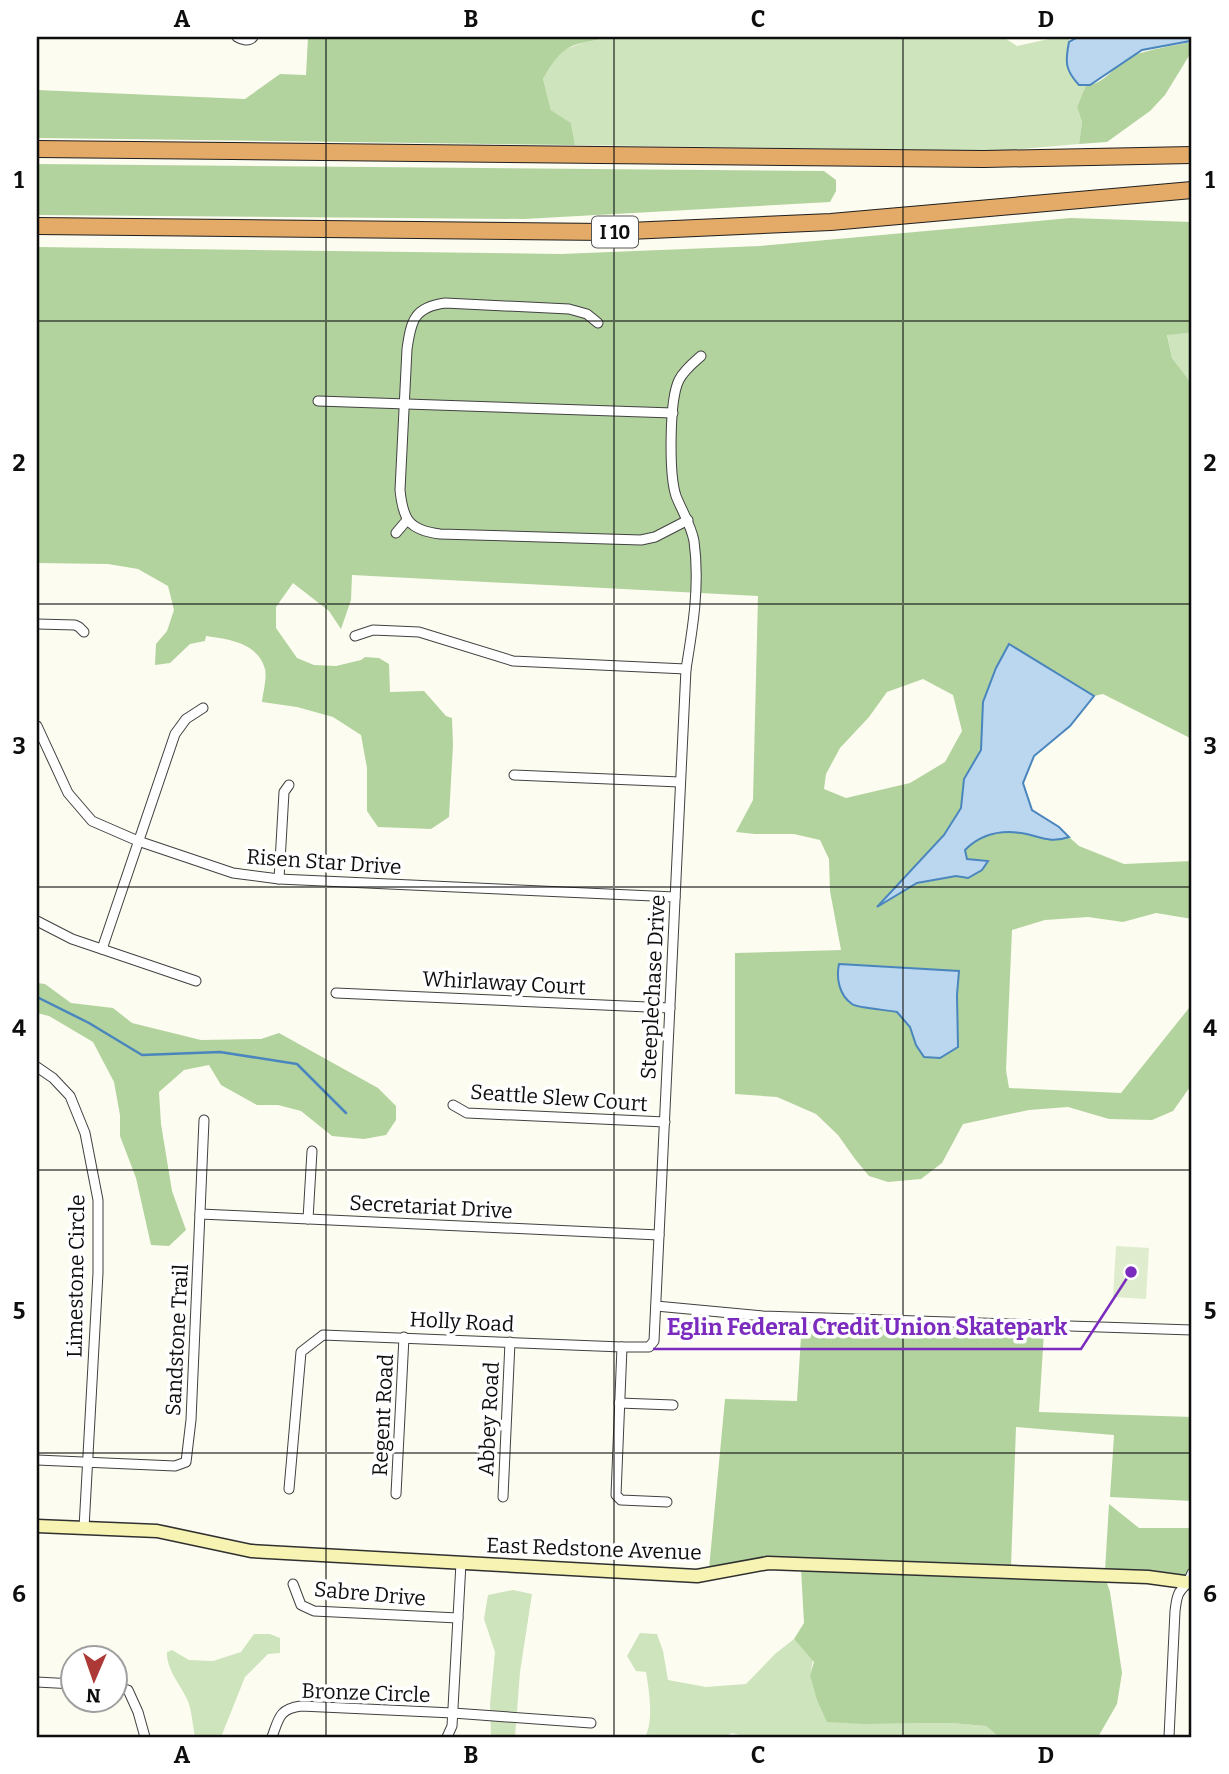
<svg xmlns="http://www.w3.org/2000/svg" width="1229" height="1774" viewBox="0 0 1229 1774" font-family="Bitter,serif">
<style>
.green{fill:#cee4bd}
.forest{fill:#b2d39e;fill-rule:evenodd}
.pitch{fill:#dfecce}
.water{fill:#bad7ef;stroke:#4a86bd;stroke-width:2}
.lines{fill:none;stroke-linecap:round;stroke-linejoin:round}
.stream{stroke:#4a86bd;stroke-width:2.5}
.street-casing{stroke:#414141;stroke-width:11}
.secondary-casing{stroke:#303030;stroke-width:15}
.highway-casing{stroke:#1f1f1f;stroke-width:18}
.street{stroke:#fff;stroke-width:9}
.secondary{stroke:#f6f3b3;stroke-width:12}
.highway{stroke:#e3aa68;stroke-width:16}
.grid{fill:none;stroke:#0e0e0e;stroke-width:2;stroke-opacity:0.55}
.labels{text-anchor:middle;dominant-baseline:central;stroke-width:7;stroke-linejoin:round;paint-order:stroke}
.shield{fill:#fff;stroke:#565656;stroke-width:2}
.shield-label{font-size:19px;font-weight:bold;fill:#0e0e0e}
.street-label{font-size:21px;fill:#0e0e0e;stroke:#fff}
.leader{fill:none;stroke:#7b2cbf;stroke-width:2.5}
.callout-dot{fill:#7b2cbf;stroke:#fff;stroke-width:2.5}
.callout-label{font-size:23px;text-anchor:middle;font-weight:bold;fill:#7b2cbf;stroke:#fff;stroke-width:7;stroke-linejoin:round;paint-order:stroke}
.neatline{fill:none;stroke:#0e0e0e;stroke-width:2.5}
.grid-label{font-size:23px;text-anchor:middle;font-weight:bold;fill:#0e0e0e}
</style>
<rect width="100%" height="100%" fill="#fdfcf0"/>
<g class="green">
<path d="M 598,37 L 1003,37 L 1017,46 L 1058,37 L 1069,37 C 1069,58 1068,70 1083,85 L 1086,85 L 1077,107 L 1082,122 L 1079,144 L 998,151 L 575,145 L 571,123 L 551,110 L 543,79 L 561,51 L 585,42 L 597,40 Z"/>
<path d="M 1188,333 L 1192,336 L 1192,384 L 1172,358 L 1167,334 Z"/>
<path d="M 513,1590 L 532,1594 L 520,1672 L 515,1737 L 491,1737 L 490,1704 L 495,1652 L 484,1619 L 488,1595 Z"/>
<path d="M 640,1633 L 657,1634 L 663,1651 L 668,1680 L 706,1687 L 746,1684 L 775,1654 L 794,1639 L 813,1660 L 810,1675 L 866,1724 L 951,1723 L 986,1726 L 999,1737 L 748,1737 L 732,1733 L 724,1737 L 645,1737 C 654,1721 649,1690 646,1672 L 636,1671 L 627,1656 Z"/>
<path d="M 254,1634 L 270,1634 L 280,1638 L 280,1653 L 268,1654 L 245,1677 L 221,1737 L 195,1737 C 193,1727 192,1714 189,1704 C 183,1687 166,1671 167,1652 L 172,1650 L 189,1660 L 213,1661 L 241,1652 Z"/>
</g>
<g class="forest">
<path d="M 308,37 L 598,37 L 597,40 C 563,45 560,52 543,79 L 551,110 L 571,123 L 575,145 L 37,138 L 37,90 L 245,99 L 280,74 L 306,75 Z"/>
<path d="M 1192,39 L 1192,51 L 1165,95 L 1150,111 L 1107,142 L 1079,144 L 1082,122 L 1077,107 L 1086,85 C 1105,85 1116,63 1132,56 C 1150,49 1172,46 1191,42 Z"/>
<path d="M 37,164 L 824,171 L 836,180 L 836,191 L 830,202 L 524,219 L 37,215 Z"/>
<path d="M 1070,218 L 1192,222 L 1192,336 L 1188,333 L 1167,335 L 1172,358 L 1192,384 L 1192,739 L 1103,694 L 1094,696 L 1009,644 L 996,668 L 983,702 L 981,750 L 964,779 L 961,808 L 944,835 L 879,904 L 917,884 L 956,876 L 968,878 L 965,850 C 980,835 1000,830 1021,833 C 1040,836 1049,844 1069,837 L 1079,846 L 1124,864 L 1192,861 L 1192,919 L 1156,913 L 1123,922 L 1088,917 L 1045,920 L 1012,930 L 1006,1070 L 1009,1088 L 1121,1093 L 1189,1008 L 1190,958 L 1192,958 L 1192,1087 L 1190,1087 L 1173,1111 L 1152,1120 L 1109,1119 L 1068,1107 L 1029,1110 L 963,1124 L 942,1163 L 921,1179 L 888,1182 L 869,1176 L 855,1159 L 838,1135 L 816,1114 L 777,1097 L 735,1094 L 735,953 L 841,950 L 830,891 L 829,859 L 820,840 L 794,834 L 755,834 L 736,832 L 753,800 L 758,596 L 352,575 L 351,600 L 341,629 L 329,611 L 293,583 L 276,607 L 276,628 L 297,658 L 314,665 L 336,666 L 361,660 L 365,657 L 379,658 L 389,664 L 390,692 L 424,691 L 446,716 L 452,718 L 453,745 L 449,817 L 431,829 L 378,827 L 367,811 L 367,768 L 361,735 L 333,717 L 297,707 L 262,702 C 263,693 267,678 265,669 C 258,643 229,639 206,636 L 205,641 L 190,644 L 170,663 L 155,665 L 156,644 L 167,631 L 174,610 L 168,586 L 138,569 L 108,564 L 37,563 L 37,247 L 561,254 L 760,246 ZM 923,679 L 953,695 L 962,731 L 945,762 L 910,783 L 846,798 L 824,789 L 826,774 L 840,748 L 869,717 L 887,692 ZM 957,995 L 958,1047 L 916,1045 L 910,1027 L 897,1012 L 854,1005 Z"/>
<path d="M 37,983 L 45,984 L 71,1003 L 113,1008 L 132,1023 L 201,1040 L 261,1039 L 279,1033 L 378,1088 L 396,1106 L 396,1120 L 386,1135 L 364,1139 L 332,1136 L 301,1111 L 278,1105 L 257,1105 L 221,1085 L 209,1065 L 184,1070 L 159,1092 L 161,1124 L 172,1191 L 186,1230 L 169,1246 L 151,1245 L 136,1178 L 120,1136 L 120,1115 L 114,1082 L 93,1042 L 49,1016 L 37,1013 Z"/>
<path d="M 802,1320 L 1044,1332 L 1039,1412 L 1192,1417 L 1192,1501 L 1110,1497 L 1114,1435 L 1016,1427 L 1011,1567 L 709,1569 L 725,1399 L 797,1401 Z"/>
<path d="M 1109,1504 L 1139,1528 L 1192,1528 L 1192,1578 L 1105,1571 Z"/>
<path d="M 801,1569 L 1106,1580 L 1110,1592 L 1122,1673 L 1117,1704 L 1098,1737 L 999,1737 L 986,1726 L 951,1723 L 866,1724 L 827,1722 L 817,1700 L 810,1675 L 814,1662 L 794,1639 L 804,1623 Z"/>
</g>
<path class="pitch" d="M 1116,1246 L 1149,1248 L 1146,1299 L 1113,1297 Z"/>
<g class="water">
<path d="M 1078,37 L 1192,37 L 1190,41 L 1142,50 L 1090,85 L 1079,85 C 1065,70 1065,62 1069,42 Z"/>
<path d="M 1009,644 L 1094,696 L 1070,726 L 1034,756 L 1023,783 L 1032,810 L 1059,827 L 1069,837 C 1049,844 1040,836 1021,833 C 1000,830 980,835 965,850 L 967,859 L 988,861 L 982,870 L 968,878 L 956,876 L 917,883 L 877,907 L 944,835 L 961,808 L 964,779 L 981,750 L 983,702 L 996,668 Z"/>
<path d="M 839,964 L 959,971 L 957,995 L 958,1047 L 940,1058 L 924,1057 L 916,1045 L 910,1027 L 897,1012 C 888,1010 857,1008 852,1004 C 839,995 836,978 839,964 Z"/>
</g>
<g class="lines">
<path class="stream" d="M 37,997 L 89,1023 L 142,1055 L 220,1052 L 297,1064 L 346,1113"/>
<g class="street-casing">
<g id="street">
<path d="M 237,37 C 242,40 249,42 253,37"/>
<path d="M 598,323 L 587,314 L 569,309 L 445,303 C 414,307 411,321 407,349 L 400,490 C 403,520 409,530 440,534 L 641,540 L 655,537 L 688,520"/>
<path d="M 318,401 L 673,413"/>
<path d="M 396,533 L 407,520"/>
<path d="M 37,624 L 75,625 L 79,627 L 84,632"/>
<path d="M 355,636 L 373,630 L 419,632 L 513,661 L 686,669"/>
<path d="M 37,726 L 68,793 L 92,821 L 138,841 L 233,873 L 279,879 L 675,897"/>
<path d="M 514,775 L 680,782"/>
<path d="M 279,879 L 284,792 L 289,785"/>
<path d="M 37,921 L 72,939 L 196,981"/>
<path d="M 102,949 L 175,734 L 186,719 L 203,708"/>
<path d="M 336,993 L 670,1008"/>
<path d="M 37,1067 L 53,1078 L 70,1096 L 85,1133 L 98,1200 L 98,1273 L 84,1528"/>
<path d="M 453,1105 L 467,1113 L 665,1122"/>
<path d="M 200,1214 L 659,1235"/>
<path d="M 308,1219 L 312,1151"/>
<path d="M 656,1306 L 763,1316 L 1192,1330"/>
<path d="M 622,1347 L 616,1495 L 621,1500 L 667,1502"/>
<path d="M 619,1403 L 673,1405"/>
<path d="M 37,1460 L 175,1466 L 186,1462 L 191,1420 L 204,1120"/>
<path d="M 289,1489 L 301,1352 L 323,1335 L 622,1347 L 649,1347 L 654,1341 L 686,669 C 693,627 700,584 694,541 C 691,525 682,511 676,496 C 669,475 669,400 679,380 C 684,370 693,363 701,356"/>
<path d="M 396,1494 L 404,1337"/>
<path d="M 503,1497 L 510,1342"/>
<path d="M 293,1584 L 301,1605 L 314,1611 L 458,1618"/>
<path d="M 37,1682 L 74,1684"/>
<path d="M 116,1687 L 128,1690 L 138,1712 L 145,1737"/>
<path d="M 272,1737 C 279,1718 279,1709 301,1706 L 453,1713 L 591,1723"/>
<path d="M 447,1737 L 452,1726 L 461,1563"/>
<path d="M 1169,1737 L 1175,1611 C 1176,1605 1176,1599 1179,1593 C 1184,1585 1189,1584 1192,1573"/>
</g>
</g>
<g class="secondary-casing">
<path id="secondary" d="M 37,1526 L 157,1531 L 251,1551 L 697,1576 L 768,1563 L 1148,1577 L 1192,1583"/>
</g>
<g class="highway-casing">
<g id="highway">
<path d="M 37,149 L 984,159 L 1192,155"/>
<path d="M 37,226 L 606,232 L 831,222 L 1192,190"/>
</g>
</g>
<use href="#street" class="street"/>
<use href="#secondary" class="secondary"/>
<use href="#highway" class="highway"/>
</g>
<path class="grid" d="M 326,37 L 326,1737M 614,37 L 614,1737M 903,37 L 903,1737M 37,321 L 1192,321M 37,604 L 1192,604M 37,887 L 1192,887M 37,1170 L 1192,1170M 37,1453 L 1192,1453"/>
<g class="labels">
<rect class="shield" x="592" y="216.5" width="46" height="31" rx="5"/>
<g class="shield-label">
<text x="615" y="232">I 10</text>
</g>
<g class="street-label">
<text transform="translate(324 862) rotate(4)">Risen Star Drive</text>
<text transform="translate(504 983) rotate(3)">Whirlaway Court</text>
<text transform="translate(653 987) rotate(-87)">Steeplechase Drive</text>
<text transform="translate(559 1098) rotate(4)">Seattle Slew Court</text>
<text transform="translate(431 1207) rotate(3)">Secretariat Drive</text>
<text transform="translate(76 1276) rotate(-89)">Limestone Circle</text>
<text transform="translate(462 1322) rotate(3)">Holly Road</text>
<text transform="translate(177 1340) rotate(-87)">Sandstone Trail</text>
<text transform="translate(383 1415) rotate(-87)">Regent Road</text>
<text transform="translate(489 1419) rotate(-87)">Abbey Road</text>
<text transform="translate(594 1549) rotate(2)">East Redstone Avenue</text>
<text transform="translate(370 1594) rotate(5)">Sabre Drive</text>
<text transform="translate(366 1693) rotate(2)">Bronze Circle</text>
</g>
</g>
<path class="leader" d="M1131 1272L1081 1349H653"/>
<circle class="callout-dot" cx="1131" cy="1272" r="7"/>
<g class="callout-label">
<text x="867" y="1335">Eglin Federal Credit Union Skatepark</text>
</g>
<rect width="1229" height="1774" fill="none" stroke="#ffffff" stroke-width="77"/>
<g transform="translate(94 1679) rotate(182)"><circle r="33" fill="#ffffff" stroke="#9f9f9f" stroke-width="2"/>
<path d="M0-5L12 26L0 18L-12 26Z" fill="#ad3936"/>
<text y="-10" font-size="19" font-weight="bold" text-anchor="middle" fill="#0e0e0e">N</text>
</g>
<rect x="38" y="38" width="1152" height="1698" class="neatline"/>
<g class="grid-label">
<text x="182" y="27">A</text>
<text x="471" y="27">B</text>
<text x="758" y="27">C</text>
<text x="1046" y="27">D</text>
<text x="19" y="188">1</text>
<text x="1210" y="188">1</text>
<text x="19" y="471">2</text>
<text x="1210" y="471">2</text>
<text x="19" y="754">3</text>
<text x="1210" y="754">3</text>
<text x="19" y="1036">4</text>
<text x="1210" y="1036">4</text>
<text x="19" y="1319">5</text>
<text x="1210" y="1319">5</text>
<text x="19" y="1602">6</text>
<text x="1210" y="1602">6</text>
<text x="182" y="1763">A</text>
<text x="471" y="1763">B</text>
<text x="758" y="1763">C</text>
<text x="1046" y="1763">D</text>
</g>
</svg>
